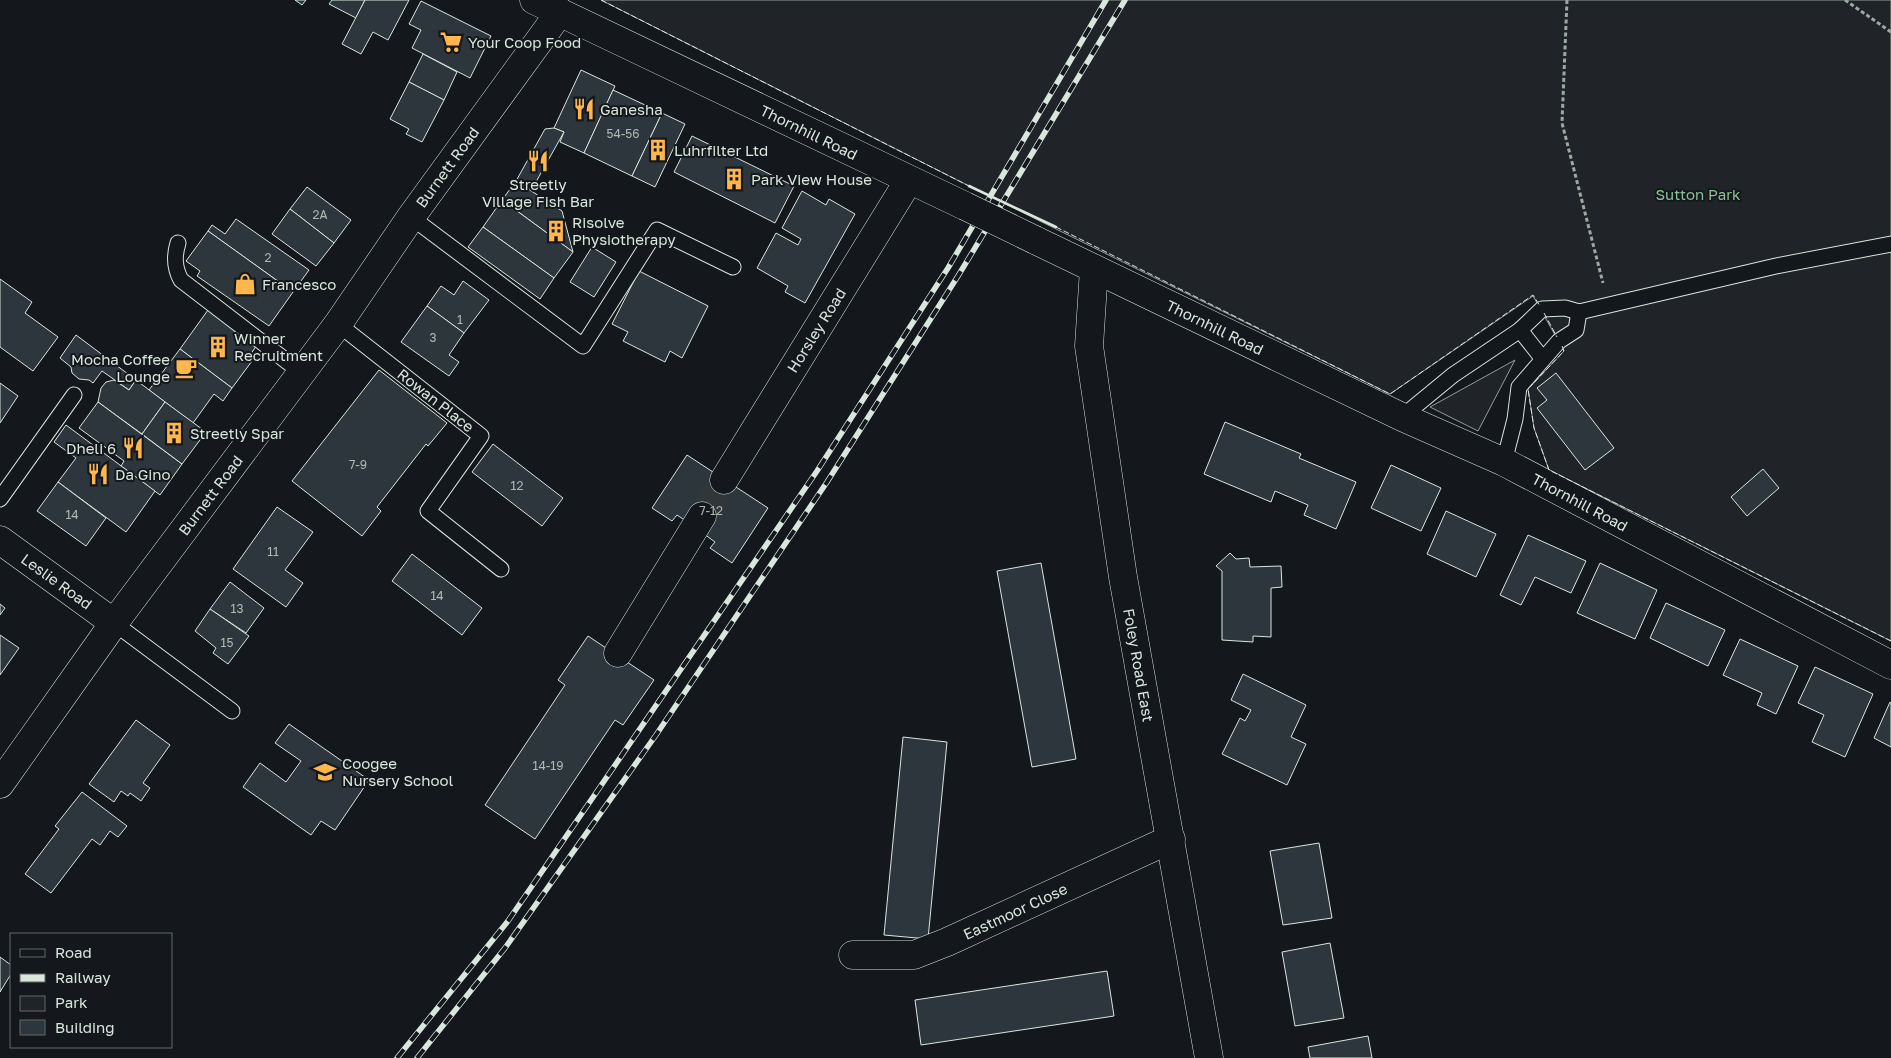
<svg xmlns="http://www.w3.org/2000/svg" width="1891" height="1058" viewBox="0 0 1891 1058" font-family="'Golos Text',sans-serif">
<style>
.green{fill:#202428;stroke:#939e99}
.building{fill:#2c363c;stroke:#d8e6dc}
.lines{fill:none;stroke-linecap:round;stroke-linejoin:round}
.minor-tunnel{stroke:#313739;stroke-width:28;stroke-dasharray:28 14;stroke-linecap:butt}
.service-casing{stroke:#d8e6dc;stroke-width:17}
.minor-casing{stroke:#d8e6dc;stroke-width:29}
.secondary-casing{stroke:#d8e6dc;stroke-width:29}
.path{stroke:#9da8a2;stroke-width:3;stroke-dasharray:4 2.5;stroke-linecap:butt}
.service{stroke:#14181c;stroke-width:15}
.minor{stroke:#14181c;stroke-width:28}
.secondary{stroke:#14181c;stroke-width:28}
.rail-casing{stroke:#d8e6dc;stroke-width:5.5}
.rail{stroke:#14181c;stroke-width:4;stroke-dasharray:11;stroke-linecap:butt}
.secondary-bridge-casing{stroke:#d8e6dc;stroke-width:29;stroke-linecap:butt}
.secondary-bridge{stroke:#14181c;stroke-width:28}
.fence{stroke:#d8e6dc;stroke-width:1;stroke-dasharray:6 2.5;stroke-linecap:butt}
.wall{stroke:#d8e6dc;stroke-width:2.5}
.labels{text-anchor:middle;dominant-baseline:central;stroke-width:4;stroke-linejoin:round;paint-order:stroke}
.number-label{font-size:12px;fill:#adbab4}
.poi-label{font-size:15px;fill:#d8e6dc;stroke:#14181c;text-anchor:start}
.street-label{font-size:15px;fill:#d8e6dc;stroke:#14181c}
.park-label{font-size:15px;fill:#8ac095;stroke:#14181c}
</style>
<rect width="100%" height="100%" fill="#14181c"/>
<g class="green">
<path d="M 601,0 L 1891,0 L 1891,641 L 1549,470 L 1534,428 L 1528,389 L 1564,351 L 1533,296 L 1390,394 L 969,186 Z"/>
<path d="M 1515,360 L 1478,431 L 1430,407 Z"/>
</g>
<g class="building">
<path d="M 295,0 L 306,0 L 302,5 Z"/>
<path d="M 332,0 L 365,0 L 356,18 L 329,4 Z"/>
<path d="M 365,0 L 409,0 L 388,40 L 373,32 L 361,54 L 342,44 Z"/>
<path d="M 421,1 L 491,36 L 470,78 L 412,48 L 421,30 L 409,24 Z"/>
<path d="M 423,54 L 457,72 L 444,100 L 409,82 Z"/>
<path d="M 581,70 L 615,86 L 584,153 L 560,142 L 564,132 L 554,128 Z"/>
<path d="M 409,82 L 444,100 L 422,142 L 406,134 L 409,129 L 390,119 Z"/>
<path d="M 613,90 L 662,113 L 632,176 L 584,153 Z"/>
<path d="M 662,113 L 685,124 L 655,187 L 632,176 Z"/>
<path d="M 554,128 L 564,132 L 532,189 L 516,181 L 545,129 Z"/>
<path d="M 692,136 L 794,186 L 775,223 L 674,172 Z"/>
<path d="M 516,181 L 562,211 L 573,252 L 502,200 Z"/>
<path d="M 307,187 L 351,220 L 334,243 L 290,209 Z"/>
<path d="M 802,191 L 826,205 L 829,199 L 855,214 L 805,303 L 785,292 L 788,286 L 757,268 L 776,233 L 798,245 L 801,239 L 782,228 Z"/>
<path d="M 502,200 L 573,252 L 554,278 L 483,227 Z"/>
<path d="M 290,209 L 334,243 L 316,266 L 272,234 Z"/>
<path d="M 236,219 L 309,270 L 293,292 L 208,231 L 212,225 L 225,234 Z"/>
<path d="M 483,227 L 554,278 L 540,299 L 468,247 Z"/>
<path d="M 208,231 L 293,292 L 269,326 L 197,276 L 200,271 L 186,261 Z"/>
<path d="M 592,247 L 616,262 L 594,297 L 570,282 Z"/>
<path d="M 639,271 L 708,306 L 682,358 L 670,351 L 665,362 L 623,341 L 628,332 L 612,324 Z"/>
<path d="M 0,279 L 32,302 L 25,313 L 58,337 L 33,371 L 0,347 Z"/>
<path d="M 463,281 L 489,300 L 464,333 L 427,306 L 441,286 L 454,295 Z"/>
<path d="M 427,306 L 464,333 L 449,355 L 459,362 L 449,376 L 401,342 Z"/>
<path d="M 208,310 L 257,345 L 248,358 L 252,361 L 232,388 L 180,349 Z"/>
<path d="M 76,335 L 136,380 L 129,390 L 102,371 L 93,383 L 89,380 L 79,379 L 72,373 L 71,367 L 60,358 Z"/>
<path d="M 180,349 L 232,388 L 223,401 L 214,394 L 193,423 L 149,390 Z"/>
<path d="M 379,370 L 447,423 L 428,446 L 426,444 L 377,507 L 381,511 L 362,536 L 292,481 Z"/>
<path d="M 1556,373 L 1614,448 L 1585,470 L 1537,408 L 1547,400 L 1537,388 Z"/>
<path d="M 114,380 L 129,390 L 136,380 L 165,402 L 142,434 L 98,402 L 101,388 L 106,382 Z"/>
<path d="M 0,383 L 18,396 L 0,423 Z"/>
<path d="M 98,402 L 182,464 L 160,495 L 121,466 L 124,461 L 79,428 Z"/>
<path d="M 165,402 L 206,432 L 182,464 L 142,434 Z"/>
<path d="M 1225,422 L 1301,454 L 1299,458 L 1356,482 L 1336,529 L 1304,515 L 1308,505 L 1275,491 L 1271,502 L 1204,474 Z"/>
<path d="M 66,425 L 155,491 L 126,532 L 58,482 L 76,458 L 54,442 Z"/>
<path d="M 493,444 L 563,498 L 542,526 L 472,472 Z"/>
<path d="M 687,455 L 768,508 L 732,563 L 710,548 L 715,542 L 689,523 L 677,515 L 672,521 L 652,508 Z"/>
<path d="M 1391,465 L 1441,488 L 1421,531 L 1371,508 Z"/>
<path d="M 1763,469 L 1779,488 L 1747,516 L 1731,497 Z"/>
<path d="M 58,482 L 106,518 L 86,546 L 37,511 Z"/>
<path d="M 277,507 L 313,532 L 285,570 L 303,583 L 286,607 L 233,569 Z"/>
<path d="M 1446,511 L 1496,534 L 1476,577 L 1427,554 Z"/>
<path d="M 1528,535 L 1586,561 L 1571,593 L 1535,577 L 1521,605 L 1500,595 Z"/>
<path d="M 1230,553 L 1236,559 L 1249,558 L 1250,567 L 1281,566 L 1282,587 L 1271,588 L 1271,637 L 1253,636 L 1253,642 L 1222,640 L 1222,571 L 1216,566 Z"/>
<path d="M 412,554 L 482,608 L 462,635 L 392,581 Z"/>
<path d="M 1041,563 L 1076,759 L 1032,767 L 997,571 Z"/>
<path d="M 1600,563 L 1657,590 L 1635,639 L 1577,613 Z"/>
<path d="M 230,582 L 264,608 L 246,633 L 210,609 Z"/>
<path d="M 1666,603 L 1725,630 L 1708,666 L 1650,638 Z"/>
<path d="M 0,604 L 5,608 L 0,615 Z"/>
<path d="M 210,609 L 249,636 L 228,664 L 213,653 L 216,648 L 195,631 Z"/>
<path d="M 0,635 L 19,648 L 0,675 Z"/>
<path d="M 588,636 L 654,680 L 623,725 L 615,720 L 535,839 L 485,805 L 565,685 L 558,680 Z"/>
<path d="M 1740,639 L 1798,666 L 1776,714 L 1757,705 L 1762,693 L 1723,675 Z"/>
<path d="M 1815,667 L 1873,694 L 1845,757 L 1812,742 L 1824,715 L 1798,703 Z"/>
<path d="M 1243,674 L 1306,705 L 1291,737 L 1306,744 L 1287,785 L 1222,754 L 1240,718 L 1245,721 L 1251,710 L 1231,700 Z"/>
<path d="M 1890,702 L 1891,703 L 1891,747 L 1874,738 Z"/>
<path d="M 136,720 L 170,745 L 143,783 L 150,788 L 141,801 L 130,793 L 128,796 L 121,791 L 114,802 L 89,784 Z"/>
<path d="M 289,724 L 369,780 L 335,830 L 321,821 L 311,835 L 243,787 L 260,763 L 286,782 L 301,761 L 275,743 Z"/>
<path d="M 903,737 L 947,742 L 928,939 L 884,935 Z"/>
<path d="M 82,792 L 127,826 L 118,837 L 110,831 L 100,845 L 92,839 L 51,893 L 25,874 L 59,829 L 55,826 Z"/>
<path d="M 1319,843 L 1332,918 L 1283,925 L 1270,851 Z"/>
<path d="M 1330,943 L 1344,1018 L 1295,1026 L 1282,952 Z"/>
<path d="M 0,957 L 11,965 L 11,974 L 0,992 Z"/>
<path d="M 1107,971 L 1114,1016 L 921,1045 L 915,1000 Z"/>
<path d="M 1368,1036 L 1372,1058 L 1310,1058 L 1308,1047 Z"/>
</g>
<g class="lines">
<path class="minor-tunnel" d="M 702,516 L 724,480"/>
<g class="service-casing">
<g id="service">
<path d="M 411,217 L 583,346 L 657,230 L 733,267"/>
<path d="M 178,243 C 174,256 174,267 181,280 L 302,373"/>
<path d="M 338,324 L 481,436 L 428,511 L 501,569"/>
<path d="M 1520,330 L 1542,358"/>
<path d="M 1402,417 L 1453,375 L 1520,330 L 1542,309 L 1565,308 L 1579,312 L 1776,266 L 1891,244"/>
<path d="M 1504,462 L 1515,419 L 1519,387 L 1559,341 L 1576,330 L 1579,312"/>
<path d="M 0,499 L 74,395"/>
<path d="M 114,623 L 232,711"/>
</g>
</g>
<g class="minor-casing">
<g id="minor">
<path d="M 724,480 L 909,180"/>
<path d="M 0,540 L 114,623"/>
<path d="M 618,653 L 702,516"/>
<path d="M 0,784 L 114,623 L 338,324 L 411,217 L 560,12"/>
<path d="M 853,955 L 914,955 L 947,942 L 1171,839"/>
</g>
</g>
<g class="secondary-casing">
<g id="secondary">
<path d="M 534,0 L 965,206"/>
<path d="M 1035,240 L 1402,417 L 1504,462 L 1891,665"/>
<path d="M 1094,269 L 1089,346 L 1123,577 L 1209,1058"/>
</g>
</g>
<g class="path">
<path d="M 1567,0 L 1562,123 L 1603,283"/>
<path d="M 1845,0 L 1891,32"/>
</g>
<use href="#service" class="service"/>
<use href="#minor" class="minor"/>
<use href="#secondary" class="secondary"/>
<g class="rail-casing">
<g id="rail">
<path d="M 397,1058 L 508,921 L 817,471 L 948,268 L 1106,0"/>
<path d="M 417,1058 L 505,948 L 656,735 L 827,482 L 958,276 L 1125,0"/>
</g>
</g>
<use href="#rail" class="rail"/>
<g class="secondary-bridge-casing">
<path id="secondary-bridge" d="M 965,206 L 1035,240"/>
</g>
<use href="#secondary-bridge" class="secondary-bridge"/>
<g class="fence">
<path d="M 601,0 L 969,186"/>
<path d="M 1056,227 L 1390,394 L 1533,295 L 1540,306"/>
<path d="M 1544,313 L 1557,337"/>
<path d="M 1562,346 L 1564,351 L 1528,389 L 1534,428 L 1549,470 L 1891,641"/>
</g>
<path class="wall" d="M 969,186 L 1056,227"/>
</g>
<defs>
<g id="supermarket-bare" transform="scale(1.725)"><path d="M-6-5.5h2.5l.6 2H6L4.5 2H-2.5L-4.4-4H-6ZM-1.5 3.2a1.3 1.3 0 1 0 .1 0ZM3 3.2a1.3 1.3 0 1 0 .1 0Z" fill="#ffb74d" stroke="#14181c" stroke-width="2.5" paint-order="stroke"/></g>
<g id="restaurant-bare" transform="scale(1.725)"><path d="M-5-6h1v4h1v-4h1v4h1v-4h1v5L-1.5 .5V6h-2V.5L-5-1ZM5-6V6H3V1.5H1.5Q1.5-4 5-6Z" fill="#ffb74d" stroke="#14181c" stroke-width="2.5" paint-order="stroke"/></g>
<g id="building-bare" transform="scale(1.725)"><path d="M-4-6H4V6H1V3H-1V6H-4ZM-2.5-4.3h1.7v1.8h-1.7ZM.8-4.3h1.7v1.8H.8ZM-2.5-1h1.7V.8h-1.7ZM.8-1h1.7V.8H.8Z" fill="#ffb74d" stroke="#14181c" stroke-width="2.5" paint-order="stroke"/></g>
<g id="shop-bare" transform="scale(1.725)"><path d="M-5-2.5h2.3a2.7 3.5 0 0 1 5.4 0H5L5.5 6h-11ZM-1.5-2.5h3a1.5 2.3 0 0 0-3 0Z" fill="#ffb74d" stroke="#14181c" stroke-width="2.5" paint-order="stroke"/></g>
<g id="cafe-bare" transform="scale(1.725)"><path d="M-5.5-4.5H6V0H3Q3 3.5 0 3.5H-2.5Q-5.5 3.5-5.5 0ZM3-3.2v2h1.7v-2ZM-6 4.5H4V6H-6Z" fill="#ffb74d" stroke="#14181c" stroke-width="2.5" paint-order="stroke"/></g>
<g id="school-bare" transform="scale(1.725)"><path d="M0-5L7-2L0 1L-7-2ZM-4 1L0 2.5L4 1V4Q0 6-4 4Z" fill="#ffb74d" stroke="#14181c" stroke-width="2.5" paint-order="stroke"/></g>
</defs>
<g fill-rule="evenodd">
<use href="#supermarket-bare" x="451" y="42"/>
<use href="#restaurant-bare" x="584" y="109"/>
<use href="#building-bare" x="658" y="150"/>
<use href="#restaurant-bare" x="538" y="161"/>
<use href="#building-bare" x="734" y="179"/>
<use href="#building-bare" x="556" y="231"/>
<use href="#shop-bare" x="245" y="284"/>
<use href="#building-bare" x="218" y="347"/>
<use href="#cafe-bare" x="186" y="368"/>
<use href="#building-bare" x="174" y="433"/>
<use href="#restaurant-bare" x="133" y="448"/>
<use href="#restaurant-bare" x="98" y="474"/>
<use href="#school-bare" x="325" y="772"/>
</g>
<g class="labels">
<g class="number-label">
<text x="623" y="133">54-56</text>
<text x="320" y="214">2A</text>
<text x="268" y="257">2</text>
<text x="460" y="319">1</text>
<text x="433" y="337">3</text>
<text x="358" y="464">7-9</text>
<text x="517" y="485">12</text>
<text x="711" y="510">7-12</text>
<text x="72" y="514">14</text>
<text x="273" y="551">11</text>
<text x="437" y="595">14</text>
<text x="237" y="608">13</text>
<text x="227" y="642">15</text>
<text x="548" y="765">14-19</text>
</g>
<g class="poi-label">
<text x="468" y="42">Your Coop Food</text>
<text x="600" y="109">Ganesha</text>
<text x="674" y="150">Luhrfilter Ltd</text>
<text x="751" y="179">Park View House</text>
<text x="538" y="184" text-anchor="middle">Streetly<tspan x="538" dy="17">Village Fish Bar</tspan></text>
<text x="572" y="222">Risolve<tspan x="572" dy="17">Physiotherapy</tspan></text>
<text x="262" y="284">Francesco</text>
<text x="234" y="338">Winner<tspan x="234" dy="17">Recruitment</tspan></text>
<text x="170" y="359" text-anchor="end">Mocha Coffee<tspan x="170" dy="17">Lounge</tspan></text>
<text x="190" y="433">Streetly Spar</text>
<text x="116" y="448" text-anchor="end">Dheli 6</text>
<text x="115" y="474">Da Gino</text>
<text x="342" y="763">Coogee<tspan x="342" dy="17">Nursery School</tspan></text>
</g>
<g class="street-label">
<text transform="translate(809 132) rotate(26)">Thornhill Road</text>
<text transform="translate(447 167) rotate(-54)">Burnett Road</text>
<text transform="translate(1215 327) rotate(26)">Thornhill Road</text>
<text transform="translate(816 330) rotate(-58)">Horsley Road</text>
<text transform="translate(436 400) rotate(38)">Rowan Place</text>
<text transform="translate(210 495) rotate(-53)">Burnett Road</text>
<text transform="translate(1580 502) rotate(28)">Thornhill Road</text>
<text transform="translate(57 581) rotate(36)">Leslie Road</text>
<text transform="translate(1139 665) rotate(80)">Foley Road East</text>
<text transform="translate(1015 911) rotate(-25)">Eastmoor Close</text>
</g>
<g class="park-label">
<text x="1698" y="194">Sutton Park</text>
</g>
</g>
<rect x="10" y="933" width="162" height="115" fill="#14181c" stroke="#626a69"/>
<rect x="20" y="949" width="25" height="8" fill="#14181c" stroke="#626a69"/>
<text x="55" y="958" font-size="15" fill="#d8e6dc">Road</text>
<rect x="20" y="974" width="25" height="8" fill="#d8e6dc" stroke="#626a69"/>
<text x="55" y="983" font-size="15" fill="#d8e6dc">Railway</text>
<rect x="20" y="996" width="25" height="15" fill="#202428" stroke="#626a69"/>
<text x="55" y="1008" font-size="15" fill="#d8e6dc">Park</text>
<rect x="20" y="1020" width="25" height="15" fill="#2c363c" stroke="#626a69"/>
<text x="55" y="1033" font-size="15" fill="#d8e6dc">Building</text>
</svg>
